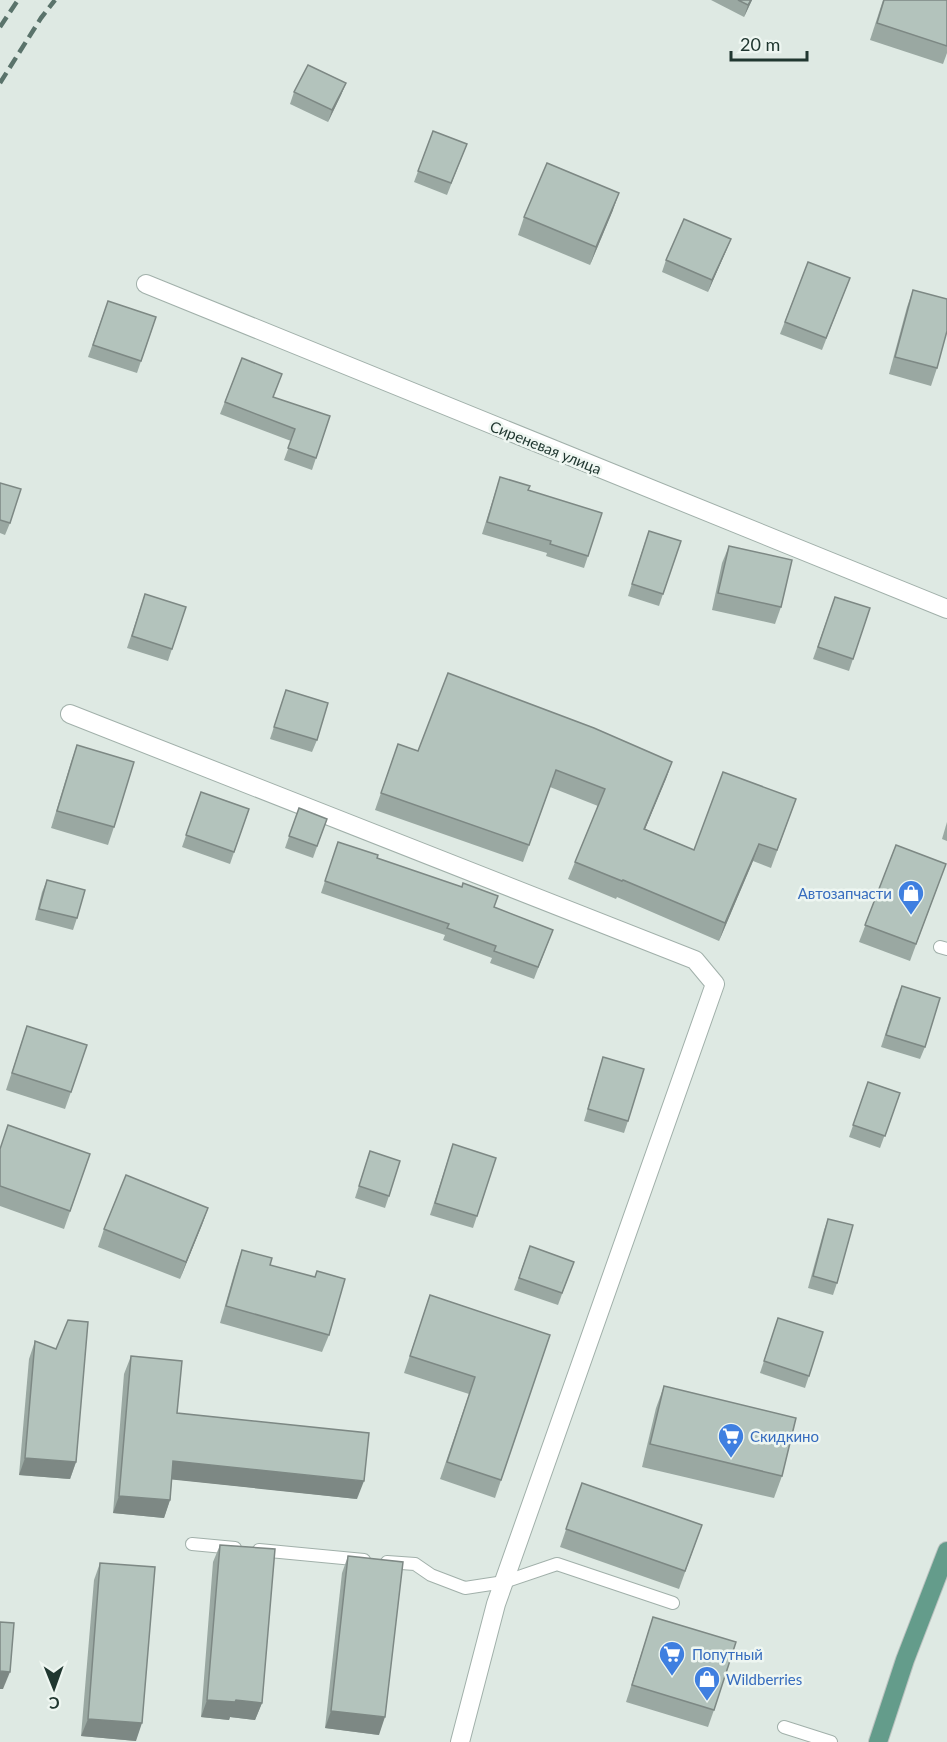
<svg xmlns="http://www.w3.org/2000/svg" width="947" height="1742" viewBox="0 0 947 1742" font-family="Lato,sans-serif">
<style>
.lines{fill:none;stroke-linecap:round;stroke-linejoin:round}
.service-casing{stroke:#a1b0aa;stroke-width:14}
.minor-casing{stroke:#a1b0aa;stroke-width:20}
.primary-casing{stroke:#bcc3c1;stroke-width:20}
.service{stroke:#fff;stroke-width:12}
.minor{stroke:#fff;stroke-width:18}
.primary{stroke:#649c8b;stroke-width:18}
.rail{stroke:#5a736b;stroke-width:4.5;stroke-dasharray:12 6;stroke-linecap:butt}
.wall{fill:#9aa8a2}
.shaded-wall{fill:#7d8884}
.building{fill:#b3c3bc;stroke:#7d8884;stroke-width:1.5}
.labels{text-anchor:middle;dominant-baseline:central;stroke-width:5;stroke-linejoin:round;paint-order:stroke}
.street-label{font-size:15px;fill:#203730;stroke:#eef6f1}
.shop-label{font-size:15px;fill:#366cbe;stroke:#eef6f1;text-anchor:start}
</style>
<rect width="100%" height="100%" fill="#dee9e3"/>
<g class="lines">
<g class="service-casing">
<g id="service">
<path d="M 940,947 L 947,949"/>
<path d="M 192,1544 L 235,1548"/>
<path d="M 259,1550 L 364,1560"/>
<path d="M 387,1562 L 415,1564 L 431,1575 L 465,1588 L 504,1582 L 557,1564 L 673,1603"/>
<path d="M 784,1727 L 831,1742"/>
</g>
</g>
<g class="minor-casing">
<g id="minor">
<path d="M 146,284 L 947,609"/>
<path d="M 70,714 L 695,960 L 715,984 L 496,1604 L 460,1742"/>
</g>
</g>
<g class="primary-casing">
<path id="primary" d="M 878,1742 L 905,1660 L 947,1551"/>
</g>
<use href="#service" class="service"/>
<use href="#minor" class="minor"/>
<use href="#primary" class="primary"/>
<g class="rail">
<path d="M 0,27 L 18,0"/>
<path d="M 0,83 L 41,18 L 55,0"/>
</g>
</g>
<g class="wall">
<path d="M 711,0 L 752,0 L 744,17 Z"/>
<path d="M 883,0 L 947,0 L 947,53 L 943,64 L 870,40 Z"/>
<path d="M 346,83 L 341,95 L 328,122 L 290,104 L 294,92 Z"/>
<path d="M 433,131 L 467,144 L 447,195 L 414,182 Z"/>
<path d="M 613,210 L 590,265 L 518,235 L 524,217 Z"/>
<path d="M 731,239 L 708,292 L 662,272 L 666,260 Z"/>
<path d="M 808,262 L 850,278 L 822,350 L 780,334 Z"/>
<path d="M 913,290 L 937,368 L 931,386 L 889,374 L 907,307 Z"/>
<path d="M 108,301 L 156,317 L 137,373 L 88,357 Z"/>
<path d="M 242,358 L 273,397 L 330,416 L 312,470 L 284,460 L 291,441 L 220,414 Z"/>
<path d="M 500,477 L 528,490 L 588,556 L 584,568 L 546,556 L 547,553 L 482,534 Z"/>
<path d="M 0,483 L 10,523 L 5,535 L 0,533 Z"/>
<path d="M 645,542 L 663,594 L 659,606 L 628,596 Z"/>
<path d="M 729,546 L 781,607 L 775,624 L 712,610 L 722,563 Z"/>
<path d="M 145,594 L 172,649 L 168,661 L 127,648 Z"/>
<path d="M 835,597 L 870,608 L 849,671 L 813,659 Z"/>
<path d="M 286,690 L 317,740 L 312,752 L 270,739 Z"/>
<path d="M 398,744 L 418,751 L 672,762 L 645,829 L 694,850 L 796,799 L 771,868 L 753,861 L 719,941 L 617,897 L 616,899 L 568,879 L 598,806 L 550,787 L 523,862 L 375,810 Z"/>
<path d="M 77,745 L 114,827 L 108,845 L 51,828 L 71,762 Z"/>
<path d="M 201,792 L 249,809 L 230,864 L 182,847 Z"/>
<path d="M 299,808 L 327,819 L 313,858 L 285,848 Z"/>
<path d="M 947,822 L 947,841 L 942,839 Z"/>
<path d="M 338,842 L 494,907 L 553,930 L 534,979 L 490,963 L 492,958 L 443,940 L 445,935 L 321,893 Z"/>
<path d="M 896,845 L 946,864 L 910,961 L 859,942 Z"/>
<path d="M 47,880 L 77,918 L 73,930 L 35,920 L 42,892 Z"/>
<path d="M 897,998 L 925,1047 L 920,1059 L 881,1047 Z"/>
<path d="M 27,1026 L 71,1092 L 65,1109 L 6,1090 Z"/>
<path d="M 603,1057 L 628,1121 L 624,1133 L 584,1121 Z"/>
<path d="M 868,1082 L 900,1093 L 880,1148 L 849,1137 Z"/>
<path d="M 453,1144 L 477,1216 L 473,1228 L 430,1215 Z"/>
<path d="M 0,1148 L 90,1154 L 64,1229 L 0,1206 Z"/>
<path d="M 370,1151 L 389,1196 L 385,1208 L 355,1198 Z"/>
<path d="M 208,1208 L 180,1279 L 98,1247 L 104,1229 Z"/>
<path d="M 828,1219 L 837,1283 L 833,1295 L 808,1288 L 824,1230 Z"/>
<path d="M 530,1246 L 574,1262 L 558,1305 L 514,1290 Z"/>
<path d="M 242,1250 L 270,1265 L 329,1335 L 322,1352 L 220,1323 L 236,1267 Z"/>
<path d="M 430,1295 L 550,1335 L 495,1498 L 440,1479 L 469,1394 L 404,1373 Z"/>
<path d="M 778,1318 L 809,1376 L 805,1388 L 760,1373 Z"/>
<path d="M 35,1341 L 76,1462 L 70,1479 L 19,1475 L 29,1359 Z"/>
<path d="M 131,1356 L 177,1413 L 357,1499 L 172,1479 L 170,1500 L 164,1518 L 113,1513 L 124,1374 Z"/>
<path d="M 664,1386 L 782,1476 L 774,1498 L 642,1467 L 656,1408 Z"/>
<path d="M 582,1483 L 702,1525 L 679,1589 L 560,1547 Z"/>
<path d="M 220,1545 L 262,1703 L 255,1720 L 230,1717 L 229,1720 L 201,1717 L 213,1562 Z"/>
<path d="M 348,1556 L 379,1735 L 325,1728 L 342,1573 Z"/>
<path d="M 100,1563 L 136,1741 L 81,1736 L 94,1580 Z"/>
<path d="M 653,1617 L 714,1710 L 708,1727 L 626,1702 Z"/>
</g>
<g class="shaded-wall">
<path d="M 751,0 L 752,0 L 744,17 L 748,5 Z"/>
<path d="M 346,83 L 341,95 L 328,122 L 332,110 Z"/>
<path d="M 619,193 L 613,210 L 590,265 L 596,247 Z"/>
<path d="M 731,239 L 726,251 L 708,292 L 712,280 Z"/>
<path d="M 672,762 L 666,779 L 638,846 L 644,829 Z"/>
<path d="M 759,844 L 753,861 L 719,941 L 725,923 Z"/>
<path d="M 208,1208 L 202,1225 L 180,1279 L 186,1262 Z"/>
<path d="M 25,1458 L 76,1462 L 70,1479 L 19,1475 Z"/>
<path d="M 173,1461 L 364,1481 L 357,1499 L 167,1479 Z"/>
<path d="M 119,1496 L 170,1500 L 164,1518 L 113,1513 Z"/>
<path d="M 0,1671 L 10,1672 L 3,1689 L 0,1689 Z"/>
<path d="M 207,1700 L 236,1700 L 262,1703 L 255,1720 L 230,1717 L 229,1720 L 201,1717 Z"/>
<path d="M 331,1711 L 385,1717 L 379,1735 L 325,1728 Z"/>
<path d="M 88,1719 L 142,1723 L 136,1741 L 81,1736 Z"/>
</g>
<g class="building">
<path d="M 738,0 L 751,0 L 748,5 Z"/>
<path d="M 884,0 L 947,0 L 947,46 L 877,23 Z"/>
<path d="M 308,65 L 346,83 L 332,110 L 294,92 Z"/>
<path d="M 433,131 L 467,144 L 451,183 L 418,171 Z"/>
<path d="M 547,163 L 619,193 L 596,247 L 524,217 Z"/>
<path d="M 684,219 L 731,239 L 712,280 L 666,260 Z"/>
<path d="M 808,262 L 850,278 L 826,338 L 785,322 Z"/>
<path d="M 913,290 L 947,299 L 947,331 L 937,368 L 895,357 Z"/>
<path d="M 108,301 L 156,317 L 141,361 L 93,345 Z"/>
<path d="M 242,358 L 282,374 L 273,397 L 330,416 L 316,458 L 288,448 L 295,429 L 225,402 Z"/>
<path d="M 500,477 L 530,486 L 528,490 L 602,513 L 588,556 L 550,544 L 551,541 L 487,522 Z"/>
<path d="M 0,483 L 21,489 L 10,523 L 0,520 Z"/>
<path d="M 649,531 L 681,541 L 663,594 L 632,584 Z"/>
<path d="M 729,546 L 792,560 L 781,607 L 718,593 Z"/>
<path d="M 145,594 L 186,607 L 172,649 L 132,636 Z"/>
<path d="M 835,597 L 870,608 L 853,659 L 818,647 Z"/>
<path d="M 448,673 L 594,728 L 672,762 L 644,829 L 694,850 L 723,772 L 796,799 L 777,850 L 759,844 L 725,923 L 623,880 L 622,881 L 575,862 L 605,789 L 556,770 L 529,845 L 381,793 L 398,744 L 418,751 Z"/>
<path d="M 286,690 L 328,703 L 317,740 L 274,727 Z"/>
<path d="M 77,745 L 134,762 L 114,827 L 57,811 Z"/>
<path d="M 201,792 L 249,809 L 234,852 L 186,835 Z"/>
<path d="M 299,808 L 327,819 L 317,846 L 289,836 Z"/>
<path d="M 338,842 L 378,855 L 377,858 L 462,887 L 463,883 L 498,896 L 494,907 L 553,930 L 538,967 L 494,951 L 496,946 L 447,928 L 449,924 L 325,881 Z"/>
<path d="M 896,845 L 946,864 L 916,944 L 865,925 Z"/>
<path d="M 47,880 L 85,890 L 77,918 L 39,909 Z"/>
<path d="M 902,986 L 940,998 L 925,1047 L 886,1035 Z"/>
<path d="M 27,1026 L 87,1045 L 71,1092 L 12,1073 Z"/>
<path d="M 603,1057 L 644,1069 L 628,1121 L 588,1109 Z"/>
<path d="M 868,1082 L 900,1093 L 885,1136 L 853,1125 Z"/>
<path d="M 8,1125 L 90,1154 L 70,1211 L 0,1186 L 0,1149 Z"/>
<path d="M 453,1144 L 496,1158 L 477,1216 L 435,1203 Z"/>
<path d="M 370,1151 L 400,1161 L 389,1196 L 359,1186 Z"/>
<path d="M 126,1175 L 208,1208 L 186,1262 L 104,1229 Z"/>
<path d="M 828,1219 L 853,1225 L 837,1283 L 813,1276 Z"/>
<path d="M 530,1246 L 574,1262 L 562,1293 L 519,1278 Z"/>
<path d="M 242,1250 L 272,1258 L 270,1265 L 315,1277 L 317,1271 L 345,1279 L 329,1335 L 226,1306 Z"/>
<path d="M 430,1295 L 550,1335 L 501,1480 L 447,1462 L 475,1377 L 410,1356 Z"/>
<path d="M 778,1318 L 823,1332 L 809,1376 L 764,1361 Z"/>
<path d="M 68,1320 L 88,1322 L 76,1462 L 25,1458 L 35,1341 L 56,1349 Z"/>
<path d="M 131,1356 L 182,1361 L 177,1413 L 369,1433 L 364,1481 L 173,1461 L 170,1500 L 119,1496 Z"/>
<path d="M 664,1386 L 796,1418 L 782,1476 L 650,1444 Z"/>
<path d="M 582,1483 L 702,1525 L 685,1571 L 566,1529 Z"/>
<path d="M 220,1545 L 275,1549 L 262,1703 L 236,1700 L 235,1702 L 207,1700 Z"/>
<path d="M 348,1556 L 403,1562 L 385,1717 L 331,1711 Z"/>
<path d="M 100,1563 L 155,1567 L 142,1723 L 88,1719 Z"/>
<path d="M 653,1617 L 736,1642 L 714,1710 L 632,1685 Z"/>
<path d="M 0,1622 L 14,1623 L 10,1672 L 0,1671 Z"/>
</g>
<defs>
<g id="shop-pin" transform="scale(1.35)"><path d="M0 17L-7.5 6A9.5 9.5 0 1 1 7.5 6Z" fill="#3f7fe0" stroke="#eef6f1"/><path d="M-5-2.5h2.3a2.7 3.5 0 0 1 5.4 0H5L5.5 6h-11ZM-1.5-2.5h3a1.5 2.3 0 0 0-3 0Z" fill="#fff"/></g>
<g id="supermarket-pin" transform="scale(1.35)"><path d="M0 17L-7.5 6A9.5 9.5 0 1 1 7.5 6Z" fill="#3f7fe0" stroke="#eef6f1"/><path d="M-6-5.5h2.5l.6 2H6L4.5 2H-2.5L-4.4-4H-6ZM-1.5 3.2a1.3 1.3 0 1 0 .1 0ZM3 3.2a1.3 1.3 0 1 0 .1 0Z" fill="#fff"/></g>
</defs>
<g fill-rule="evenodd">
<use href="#shop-pin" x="911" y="893"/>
<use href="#supermarket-pin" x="731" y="1436"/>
<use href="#supermarket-pin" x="672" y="1654"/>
<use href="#shop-pin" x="707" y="1679"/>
</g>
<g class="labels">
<g class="street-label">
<text transform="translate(546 447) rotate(22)">Сиреневая улица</text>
</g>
<g class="shop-label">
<text x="892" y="893" text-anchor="end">Автозапчасти</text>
<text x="750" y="1436">Скидкино</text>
<text x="692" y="1654">Попутный</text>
<text x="726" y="1679">Wildberries</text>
</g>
</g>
<g transform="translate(54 1688) rotate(179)" stroke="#eef6f1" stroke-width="4.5" paint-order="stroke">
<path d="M0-4.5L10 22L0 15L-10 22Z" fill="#203730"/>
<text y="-9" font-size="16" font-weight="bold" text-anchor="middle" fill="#203730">С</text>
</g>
<path d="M731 51v9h76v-9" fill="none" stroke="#203730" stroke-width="3"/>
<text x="740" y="51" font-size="18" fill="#203730" stroke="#eef6f1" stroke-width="4.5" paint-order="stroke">20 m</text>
</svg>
